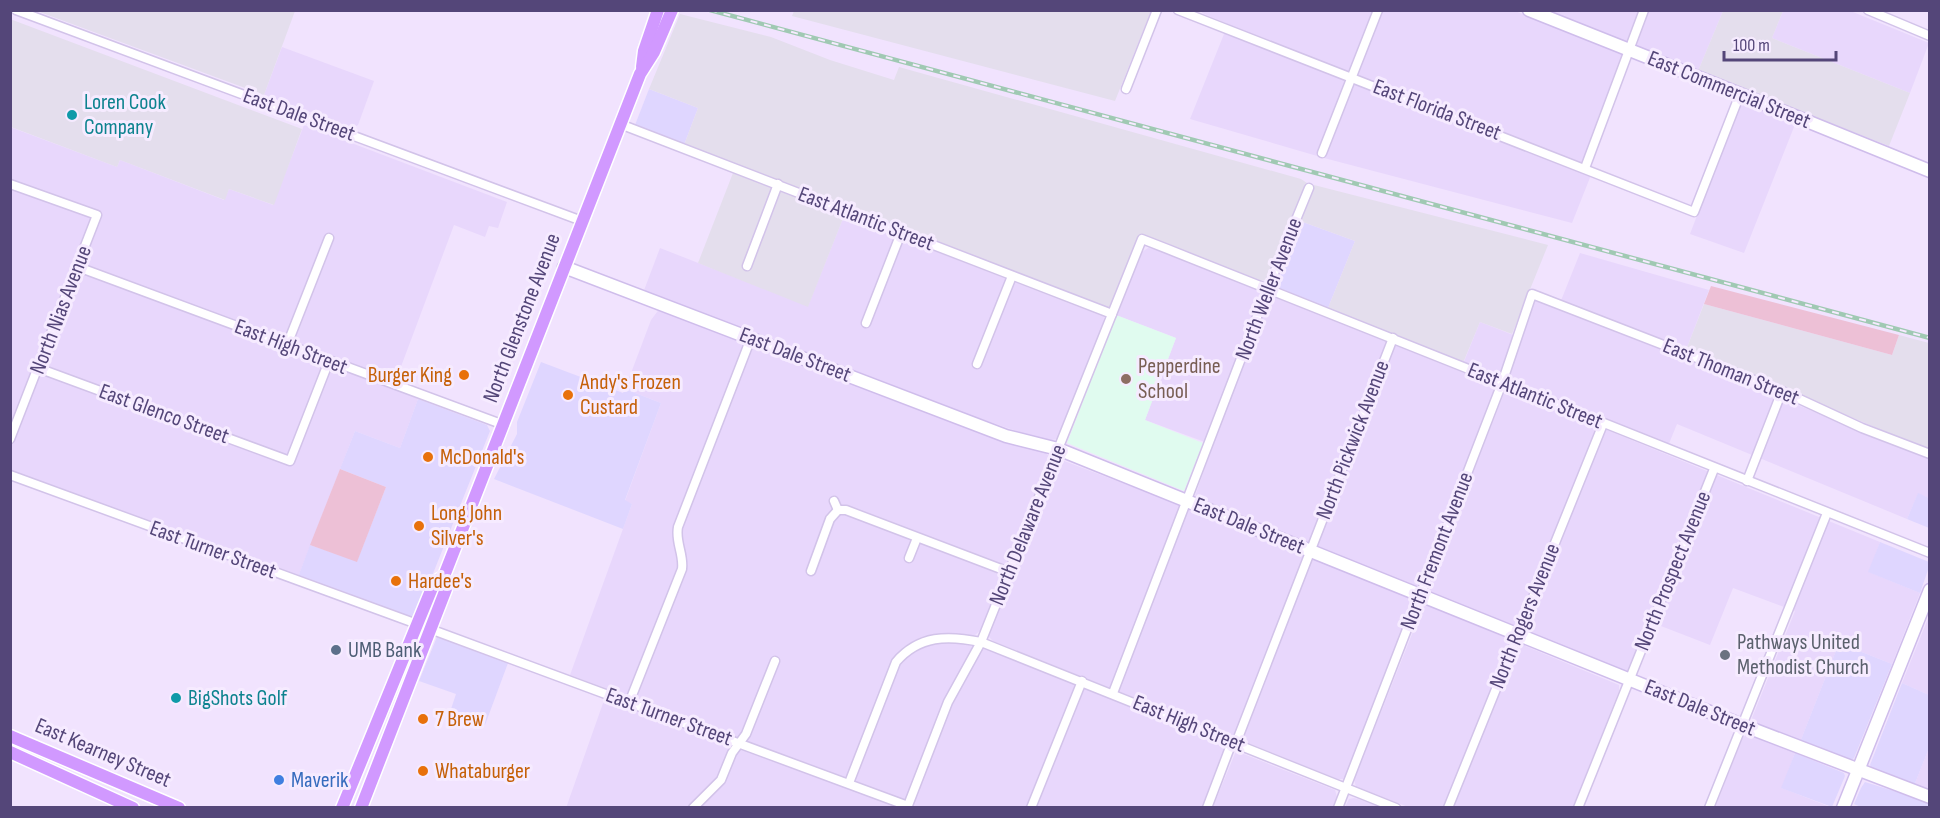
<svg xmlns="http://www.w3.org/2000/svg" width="1940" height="818" viewBox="0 0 1940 818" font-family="'Sofia Sans Condensed',sans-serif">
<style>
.residential{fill:#e8d7fc}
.commercial{fill:#dfd6ff}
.industrial{fill:#e4deed}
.education{fill:#e0fbef}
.green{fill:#edc0d6}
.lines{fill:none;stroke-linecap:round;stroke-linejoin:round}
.street-casing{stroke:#d2c3e9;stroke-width:11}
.secondary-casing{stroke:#cfbdeb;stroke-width:15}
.primary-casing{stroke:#fff;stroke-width:15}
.street{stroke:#fff;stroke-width:8}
.secondary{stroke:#fff;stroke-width:12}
.primary{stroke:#d199ff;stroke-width:12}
.rail-casing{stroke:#a0c9b3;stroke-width:4.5}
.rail{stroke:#f6ebff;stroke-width:2;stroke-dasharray:7;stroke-linecap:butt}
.culture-dot{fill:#0f9aa8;stroke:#f6ebff;stroke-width:2}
.food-dot{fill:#e8710a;stroke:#f6ebff;stroke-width:2}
.education-dot{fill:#8d6e63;stroke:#f6ebff;stroke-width:2}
.service-dot{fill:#5c6f8a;stroke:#f6ebff;stroke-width:2}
.worship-dot{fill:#6b7280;stroke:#f6ebff;stroke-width:2}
.shop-dot{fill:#3f7fe0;stroke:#f6ebff;stroke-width:2}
.labels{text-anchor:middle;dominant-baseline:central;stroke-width:6;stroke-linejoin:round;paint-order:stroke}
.street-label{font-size:22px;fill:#544679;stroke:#f6ebff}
.culture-label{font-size:22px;fill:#0d838f;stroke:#f6ebff;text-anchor:start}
.education-label{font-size:22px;fill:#785e54;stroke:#f6ebff;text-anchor:start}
.food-label{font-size:22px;fill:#c56008;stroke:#f6ebff;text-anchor:start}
.worship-label{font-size:22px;fill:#5b616d;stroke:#f6ebff;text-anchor:start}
.service-label{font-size:22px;fill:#4e5e75;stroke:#f6ebff;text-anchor:start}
.shop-label{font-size:22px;fill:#366cbe;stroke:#f6ebff;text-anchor:start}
</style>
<rect width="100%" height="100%" fill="#f1e3fe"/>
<g class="residential">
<path d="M 1848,10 L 1929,43 L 1910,93 L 1772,38 L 1783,11 Z"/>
<path d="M 1203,11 L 1515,11 L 1619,51 L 1622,53 L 1622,61 L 1579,170 L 1591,175 L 1572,223 L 1324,158 L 1190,119 L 1228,24 L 1202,13 Z"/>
<path d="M 1543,11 L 1640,11 L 1628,40 L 1625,43 Z"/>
<path d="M 1647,11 L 1723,11 L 1698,71 L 1636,45 L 1635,42 Z"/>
<path d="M 282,47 L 374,81 L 358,125 L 353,128 L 264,95 Z"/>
<path d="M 1747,102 L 1796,122 L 1744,253 L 1690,234 L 1739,105 L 1741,103 Z"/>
<path d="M 304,125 L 507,202 L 498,228 L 489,226 L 485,237 L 454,225 L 393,388 L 418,399 L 400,448 L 355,431 L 298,577 L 11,472 L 10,127 L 117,167 L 120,160 L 224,200 L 229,189 L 273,205 Z"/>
<path d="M 844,216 L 1104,317 L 1103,326 L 1058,439 L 1046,441 L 961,412 L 829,364 L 643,293 L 660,248 L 808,306 Z"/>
<path d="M 1148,248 L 1157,249 L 1494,385 L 1493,393 L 1418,586 L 1410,585 L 1195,496 L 1213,445 L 1145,420 L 1176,338 L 1116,315 L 1139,254 Z"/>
<path d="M 1580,253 L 1709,290 L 1683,358 L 1929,459 L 1929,498 L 1918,494 L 1907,519 L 1677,424 L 1668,446 L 1463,364 L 1480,322 L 1521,338 L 1535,301 L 1558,308 Z"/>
<path d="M 660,308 L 1042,450 L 1049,456 L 982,629 L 975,635 L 940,635 L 926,638 L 909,645 L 896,656 L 843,787 L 852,790 L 854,779 L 896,669 L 906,655 L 930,643 L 942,641 L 971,642 L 1222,744 L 1224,750 L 1202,807 L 566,808 L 608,689 L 570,675 L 632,504 L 625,501 L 661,403 L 625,389 L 651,320 Z"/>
<path d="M 1505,391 L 1514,392 L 1880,542 L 1869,572 L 1920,593 L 1892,664 L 1839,643 L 1800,742 L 1754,723 L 1752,718 L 1795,611 L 1733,588 L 1710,645 L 1648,621 L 1628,671 L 1626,671 L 1431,593 L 1427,588 Z"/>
<path d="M 1059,459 L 1188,508 L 1411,598 L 1413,605 L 1345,779 L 1338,779 L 993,641 L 989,637 L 989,634 Z"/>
<path d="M 1424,604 L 1619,685 L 1619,691 L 1573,807 L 1408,807 L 1356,787 L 1354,780 Z"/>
<path d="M 1929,616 L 1929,695 L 1902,683 Z"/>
<path d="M 1749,734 L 1795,753 L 1782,788 L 1830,807 L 1715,808 L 1743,737 Z"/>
<path d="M 1929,748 L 1929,792 L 1914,786 Z"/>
<path d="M 1236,751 L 1335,790 L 1337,797 L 1333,807 L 1213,807 Z"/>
<path d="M 1354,798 L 1358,799 L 1381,807 L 1345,807 L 1349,799 Z"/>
</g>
<g class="commercial">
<path d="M 649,89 L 698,108 L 684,145 L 635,125 Z"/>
<path d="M 1300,221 L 1355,241 L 1328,308 L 1279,288 L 1277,285 Z"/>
<path d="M 541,362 L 623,393 L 625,389 L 661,403 L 625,500 L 632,504 L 623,529 L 494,479 L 517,434 L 517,422 Z"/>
<path d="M 418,399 L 487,425 L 490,431 L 418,611 L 415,615 L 411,617 L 298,577 L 310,545 L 357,561 L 386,487 L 340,469 L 355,431 L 400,448 Z"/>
<path d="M 1918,493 L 1929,498 L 1929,528 L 1907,519 Z"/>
<path d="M 1880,542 L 1929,562 L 1929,567 L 1920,593 L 1868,572 Z"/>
<path d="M 437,637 L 508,663 L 485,725 L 450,712 L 456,694 L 419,681 Z"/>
<path d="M 1839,643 L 1892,664 L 1854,758 L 1851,760 L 1800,742 Z"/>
<path d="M 1902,683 L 1929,695 L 1929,748 L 1914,786 L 1873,770 L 1870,765 Z"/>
<path d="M 1795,753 L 1844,773 L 1845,776 L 1832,807 L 1781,788 Z"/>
<path d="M 1865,782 L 1929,802 L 1930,807 L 1863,808 L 1854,804 L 1861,788 Z"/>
</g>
<g class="industrial">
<path d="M 37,11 L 295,11 L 264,95 Z"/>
<path d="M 794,11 L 794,10 L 1151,11 L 1115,101 L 792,16 Z"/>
<path d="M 1723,11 L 1783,11 L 1772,38 L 1910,93 L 1889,146 L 1698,71 Z"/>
<path d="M 680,14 L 771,37 L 830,60 L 894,80 L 899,67 L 1301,179 L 1307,183 L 1267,280 L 1260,281 L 1139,235 L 1111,304 L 1108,308 L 1104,307 L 684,145 L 698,108 L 649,89 Z"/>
<path d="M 10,19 L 302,129 L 274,205 L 229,189 L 225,200 L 120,160 L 117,167 L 11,127 Z"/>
<path d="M 733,173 L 844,216 L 808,307 L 698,263 Z"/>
<path d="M 1314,185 L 1548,245 L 1512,334 L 1480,322 L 1463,363 L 1328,308 L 1355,241 L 1300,221 Z"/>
<path d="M 1704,304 L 1892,355 L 1899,335 L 1929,343 L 1929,450 L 1787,390 L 1686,350 Z"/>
</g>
<path class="education" d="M 1116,315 L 1176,338 L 1145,420 L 1203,443 L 1184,491 L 1067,443 Z"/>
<g class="green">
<path d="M 1711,286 L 1899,335 L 1892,355 L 1704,304 Z"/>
<path d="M 340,469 L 386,487 L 357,562 L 310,545 Z"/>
</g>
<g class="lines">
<g class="street-casing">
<g id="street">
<path d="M 16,10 L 582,221"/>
<path d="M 1178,10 L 1694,212 L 1740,94"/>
<path d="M 1868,10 L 1930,36"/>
<path d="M 1126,89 L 1157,10"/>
<path d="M 620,124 L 1112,314"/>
<path d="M 1322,153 L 1378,10"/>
<path d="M 1585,168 L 1644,10"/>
<path d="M 10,184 L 97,215 L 10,439"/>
<path d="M 747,266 L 778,184"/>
<path d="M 78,267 L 504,425"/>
<path d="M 866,323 L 901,233"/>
<path d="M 287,345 L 329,238"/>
<path d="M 977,364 L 1012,276"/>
<path d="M 38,368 L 290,461 L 329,361"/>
<path d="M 10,475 L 417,624"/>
<path d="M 1747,481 L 1782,391"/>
<path d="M 834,501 L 838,510"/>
<path d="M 838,510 L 846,510 L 1009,572"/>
<path d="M 909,558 L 917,538"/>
<path d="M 811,571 L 830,519 L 838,510"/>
<path d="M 430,629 L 908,806"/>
<path d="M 1113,693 L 1268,288 L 1309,188"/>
<path d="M 629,703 L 682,569 C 684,554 675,542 678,527 L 751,338"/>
<path d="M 1236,743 L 1393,338"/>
<path d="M 849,783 L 896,662 C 919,635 948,635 981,642 L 1396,808"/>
<path d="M 693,808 L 721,780 L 732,753 L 746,734 L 775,661"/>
<path d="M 907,808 L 948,702 L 981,642 L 1142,239 C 1405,342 1666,450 1930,553"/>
<path d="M 1031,808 L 1082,681"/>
<path d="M 1207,808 L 1232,742"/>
<path d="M 1338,808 L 1502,383 L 1532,294 L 1782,391 L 1862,428 L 1930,454"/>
<path d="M 1448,808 L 1603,424"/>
<path d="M 1578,808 L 1714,469"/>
<path d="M 1709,808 L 1827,513"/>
</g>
</g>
<g class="secondary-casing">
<g id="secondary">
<path d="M 1529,10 L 1740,94 L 1930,171"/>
<path d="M 564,267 L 1006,436 L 1058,449 L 1742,725 L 1930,797"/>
<path d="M 1843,808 L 1930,590"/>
</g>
</g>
<g class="primary-casing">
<g id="primary">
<path d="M 642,67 L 644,51 L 658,10"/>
<path d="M 10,736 L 179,808"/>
<path d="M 10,752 L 133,808"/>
<path d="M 342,808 L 434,583 L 444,576"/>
<path d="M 361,808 L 446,589 L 444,576 L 640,74 L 654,52 L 672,10"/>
</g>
</g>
<use href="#street" class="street"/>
<use href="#secondary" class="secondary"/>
<use href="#primary" class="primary"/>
<g class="rail-casing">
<path id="rail" d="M 710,10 L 1930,338"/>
</g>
<use href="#rail" class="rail"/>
</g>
<g class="culture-dot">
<circle cx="72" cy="115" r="6"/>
<circle cx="176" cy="698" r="6"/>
</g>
<g class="food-dot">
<circle cx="464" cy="375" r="6"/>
<circle cx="568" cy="395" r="6"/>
<circle cx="428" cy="457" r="6"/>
<circle cx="419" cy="526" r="6"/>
<circle cx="396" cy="581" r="6"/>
<circle cx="423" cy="719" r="6"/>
<circle cx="423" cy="771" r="6"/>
</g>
<circle class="education-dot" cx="1126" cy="379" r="6"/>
<circle class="service-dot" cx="336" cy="650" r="6"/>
<circle class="worship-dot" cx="1725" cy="655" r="6"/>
<circle class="shop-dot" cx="279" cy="780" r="6"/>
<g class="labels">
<g class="street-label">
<text transform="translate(1729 90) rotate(22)">East Commercial Street</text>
<text transform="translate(1437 110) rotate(21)">East Florida Street</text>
<text transform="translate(299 115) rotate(20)">East Dale Street</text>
<text transform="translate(866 219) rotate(21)">East Atlantic Street</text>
<text transform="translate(1269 289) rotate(-69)">North Weller Avenue</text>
<text transform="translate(61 310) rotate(-69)">North Nias Avenue</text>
<text transform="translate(522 318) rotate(-69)">North Glenstone Avenue</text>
<text transform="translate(291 347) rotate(21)">East High Street</text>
<text transform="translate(795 355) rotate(21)">East Dale Street</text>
<text transform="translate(1731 372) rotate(22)">East Thoman Street</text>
<text transform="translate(1535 396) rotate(22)">East Atlantic Street</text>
<text transform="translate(164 414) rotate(20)">East Glenco Street</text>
<text transform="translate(1353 440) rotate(-69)">North Pickwick Avenue</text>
<text transform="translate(1028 525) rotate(-68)">North Delaware Avenue</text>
<text transform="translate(1249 526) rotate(22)">East Dale Street</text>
<text transform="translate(213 550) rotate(20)">East Turner Street</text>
<text transform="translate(1437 551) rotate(-69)">North Fremont Avenue</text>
<text transform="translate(1673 571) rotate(-68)">North Prospect Avenue</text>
<text transform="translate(1525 616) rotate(-68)">North Rogers Avenue</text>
<text transform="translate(1700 708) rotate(22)">East Dale Street</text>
<text transform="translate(669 717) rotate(20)">East Turner Street</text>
<text transform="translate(1189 724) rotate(22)">East High Street</text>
<text transform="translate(103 753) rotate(23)">East Kearney Street</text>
</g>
<g class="culture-label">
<text x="84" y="102">Loren Cook<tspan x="84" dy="25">Company</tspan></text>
<text x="188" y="698">BigShots Golf</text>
</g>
<g class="education-label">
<text x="1138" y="366">Pepperdine<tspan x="1138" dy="25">School</tspan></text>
</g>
<g class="food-label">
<text x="452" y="375" text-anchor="end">Burger King</text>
<text x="580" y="382">Andy's Frozen<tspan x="580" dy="25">Custard</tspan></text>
<text x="440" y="457">McDonald's</text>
<text x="431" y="513">Long John<tspan x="431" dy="25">Silver's</tspan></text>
<text x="408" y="581">Hardee's</text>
<text x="435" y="719">7 Brew</text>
<text x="435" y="771">Whataburger</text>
</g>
<g class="worship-label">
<text x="1737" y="642">Pathways United<tspan x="1737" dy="25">Methodist Church</tspan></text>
</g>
<g class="service-label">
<text x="348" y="650">UMB Bank</text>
</g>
<g class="shop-label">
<text x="291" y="780">Maverik</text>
</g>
</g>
<rect width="1940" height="818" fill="none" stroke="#544679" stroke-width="24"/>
<path d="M1724 51v9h112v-9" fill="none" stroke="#544679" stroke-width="3"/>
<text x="1733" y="51" font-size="18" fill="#544679" stroke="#f6ebff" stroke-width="4.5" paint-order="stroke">100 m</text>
</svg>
